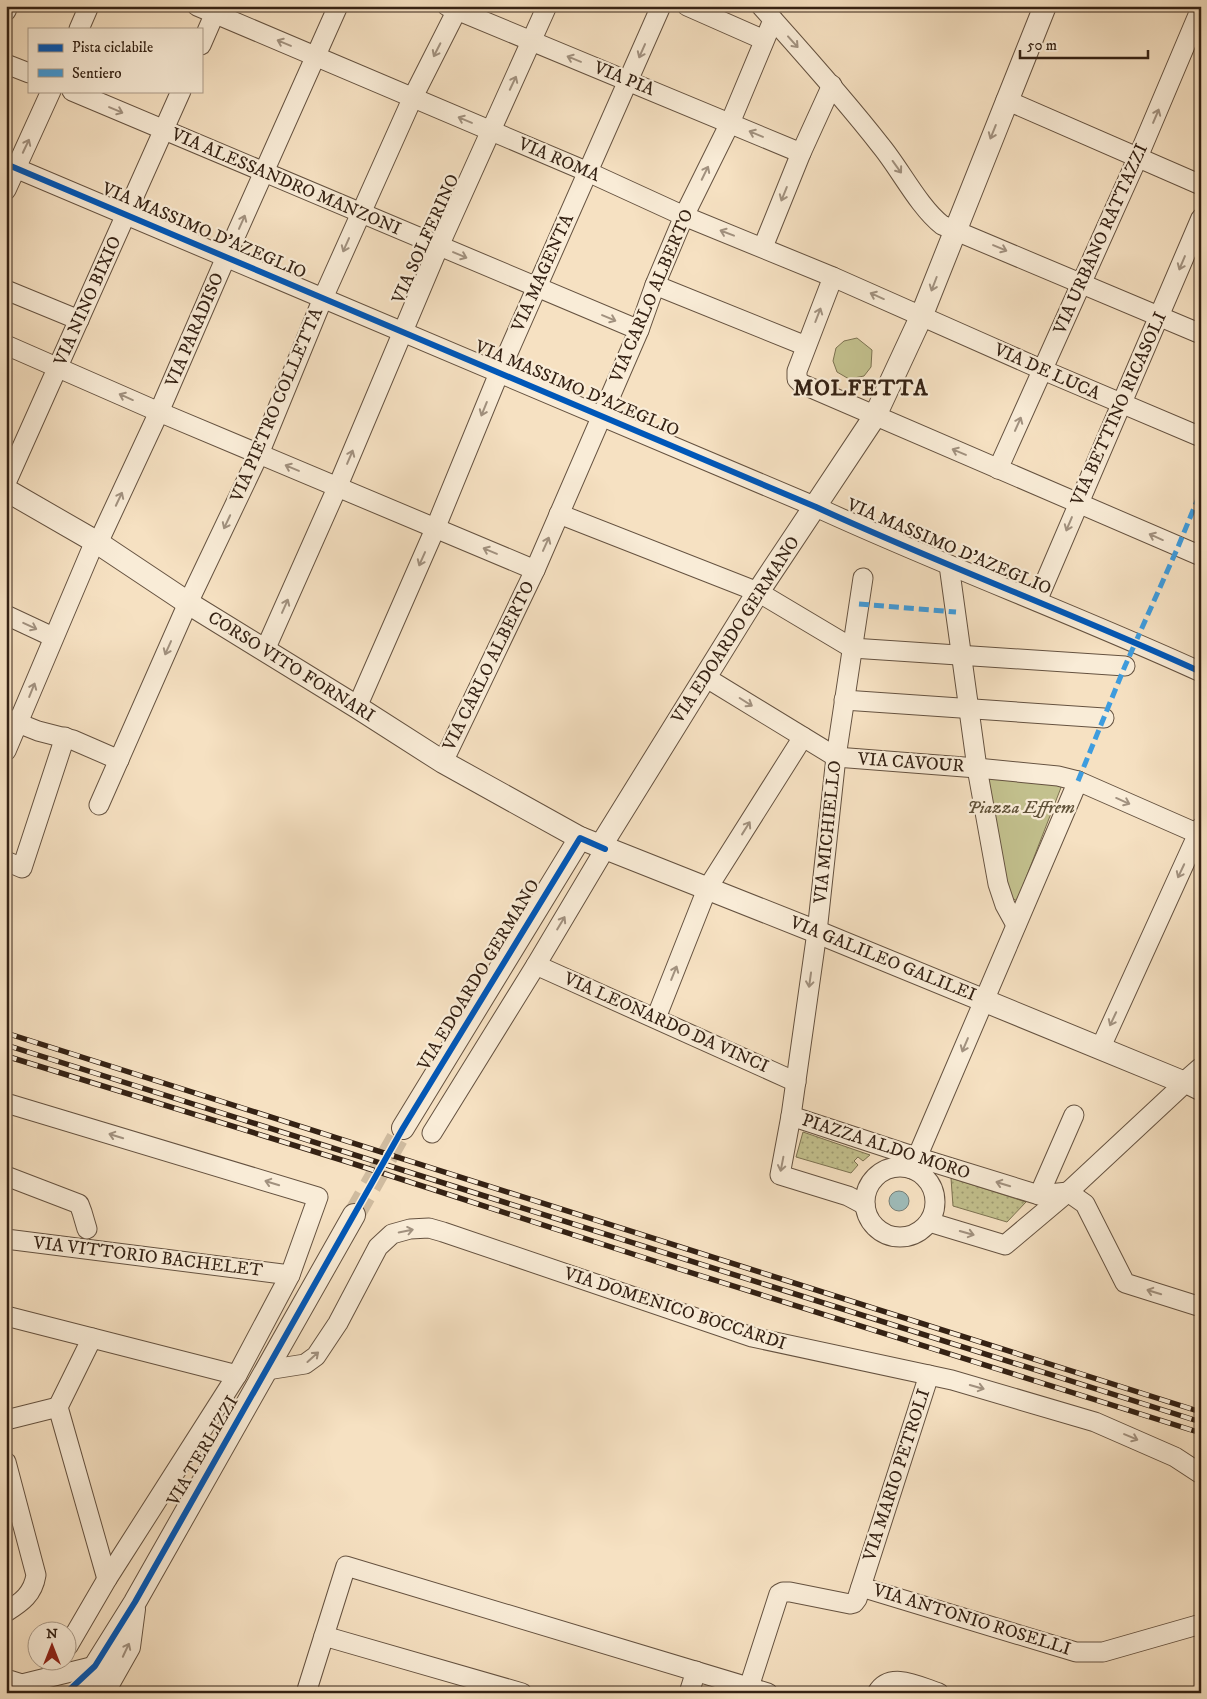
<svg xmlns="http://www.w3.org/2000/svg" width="1207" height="1699" viewBox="0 0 1207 1699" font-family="'IM FELL DW Pica',serif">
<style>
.grass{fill:url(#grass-dots);stroke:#7c7251}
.green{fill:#c3c18e;stroke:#7c7251}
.water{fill:#9ebcba;stroke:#747e78}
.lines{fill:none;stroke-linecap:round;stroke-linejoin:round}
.tertiary-tunnel{stroke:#cfbb9f;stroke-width:22;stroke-dasharray:22 11;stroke-linecap:butt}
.minor-casing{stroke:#655240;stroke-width:21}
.tertiary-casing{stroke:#655240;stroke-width:24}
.minor{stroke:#f9ecd7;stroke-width:19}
.tertiary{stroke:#f9ecd7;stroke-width:22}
.rail-casing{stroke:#352214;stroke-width:5.5}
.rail{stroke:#f9ecd7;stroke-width:4;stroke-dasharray:11;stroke-linecap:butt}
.quiet{stroke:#3e9cde;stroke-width:5;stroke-dasharray:10 5;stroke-linecap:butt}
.cycleway-casing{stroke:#f9ecd7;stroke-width:9}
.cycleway{stroke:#0057b8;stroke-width:6}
.oneway{stroke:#a1917f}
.labels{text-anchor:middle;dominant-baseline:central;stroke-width:4.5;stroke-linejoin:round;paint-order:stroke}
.street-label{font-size:18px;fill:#352214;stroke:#f9ecd7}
.park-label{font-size:18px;font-style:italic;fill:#605239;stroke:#f9ecd7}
.district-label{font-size:22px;font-weight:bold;letter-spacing:1px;fill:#352214;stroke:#f9ecd7}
</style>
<defs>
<pattern id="grass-dots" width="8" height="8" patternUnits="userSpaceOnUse" patternTransform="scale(1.25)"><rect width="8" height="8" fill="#c3c18e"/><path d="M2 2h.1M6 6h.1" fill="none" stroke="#9f9c73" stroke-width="1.8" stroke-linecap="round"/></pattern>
</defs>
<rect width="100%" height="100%" fill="#f6e1c2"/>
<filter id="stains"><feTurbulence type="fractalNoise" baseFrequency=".004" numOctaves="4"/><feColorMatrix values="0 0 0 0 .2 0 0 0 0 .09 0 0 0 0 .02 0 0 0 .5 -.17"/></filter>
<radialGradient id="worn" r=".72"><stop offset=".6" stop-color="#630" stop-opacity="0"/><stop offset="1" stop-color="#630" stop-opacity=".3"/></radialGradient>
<g class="grass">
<path d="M 803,1132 L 870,1155 L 863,1161 L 858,1157 L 854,1161 L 858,1165 L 851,1173 L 796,1157 Z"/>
<path d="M 951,1178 L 1026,1202 L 1007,1222 L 953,1206 Z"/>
</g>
<g class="green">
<path d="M 857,338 L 872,350 L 871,367 L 864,376 L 849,379 L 837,372 L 833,361 L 836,348 L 844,341 Z"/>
<path d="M 984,773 L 1062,785 L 1017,901 L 1009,896 Z"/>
</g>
<circle class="water" cx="899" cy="1201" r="10"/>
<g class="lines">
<path class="tertiary-tunnel" d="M 354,1215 L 403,1128"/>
<g class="minor-casing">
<g id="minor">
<path d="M 197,6 L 588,172 L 684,216 L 833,277 L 1043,370 L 1201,437"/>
<path d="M 447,6 L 801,153"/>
<path d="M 687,6 L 764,40"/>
<path d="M 761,6 C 802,52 843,97 881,146 C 900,169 919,207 942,225 L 1201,334"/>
<path d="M 6,11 L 8,6"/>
<path d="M 79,29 L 89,6"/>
<path d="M 201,45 L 218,6"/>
<path d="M 6,64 L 29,73"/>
<path d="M 72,91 L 639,330"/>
<path d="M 1006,100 L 1201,185"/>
<path d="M 6,164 L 816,507 C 942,565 1074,614 1201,672"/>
<path d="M 6,190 L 51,91"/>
<path d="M 763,247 L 801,153 L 832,85"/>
<path d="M 833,277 L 797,371 L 797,379 L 802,384 L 1201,556"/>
<path d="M 655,285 L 806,346"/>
<path d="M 6,290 L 79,320"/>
<path d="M 6,345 L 159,412 L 535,570"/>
<path d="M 998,469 L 1138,157 L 1201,8"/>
<path d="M 6,483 L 181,91"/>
<path d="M 559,514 L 758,592 L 852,648 L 1125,666"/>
<path d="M 98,543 L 159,412 L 226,257 L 338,6"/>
<path d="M 949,565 L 977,768 L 998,884 L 1005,905 L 1016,925"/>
<path d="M 863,578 L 836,757 L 817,932 L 791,1116 L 780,1175 L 848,1196 L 865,1205"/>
<path d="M 1037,601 L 1201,218"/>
<path d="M 6,615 L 53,637"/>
<path d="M 265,650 L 337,488 L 439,246 L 547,6"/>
<path d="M 705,677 L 836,757 L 977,768 L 1058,776 L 1078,781 L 1201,835"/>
<path d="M 844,700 L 1104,718"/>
<path d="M 357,707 L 435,529 L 499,373 L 661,6"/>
<path d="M 8,719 L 38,731 L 73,740 L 119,760"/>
<path d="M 6,751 L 95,541"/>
<path d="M 443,762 L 535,570 L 639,330 L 655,285 L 684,216 L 730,123 L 773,20"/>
<path d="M 99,805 L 188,603 L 259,454 L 323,298 L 413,97 L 459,6"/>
<path d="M 6,861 L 22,868 L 65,737"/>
<path d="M 536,965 L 796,1082"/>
<path d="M 656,1018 L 707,889 L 803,737"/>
<path d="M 1100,1049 L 1201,827"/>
<path d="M 6,1103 L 318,1197 L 290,1275 L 237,1375 L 107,1579 L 68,1646"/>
<path d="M 791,1116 L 916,1157 L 1039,1195 L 1068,1192"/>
<path d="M 432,1133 L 536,965 L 605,849"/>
<circle cx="900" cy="1202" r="35"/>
<path d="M 912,1169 L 1078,781"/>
<path d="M 6,1176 L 79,1204 L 82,1212 L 87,1229"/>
<path d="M 1068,1192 L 1085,1204 L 1125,1283 L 1201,1307"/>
<path d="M 1039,1195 L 1074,1115"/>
<path d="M 929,1222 L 1005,1245 L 1068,1192 L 1185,1083 L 1201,1091"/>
<path d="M 6,1239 L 290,1275"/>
<path d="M 6,1316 L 237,1375"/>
<path d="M 92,1338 L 58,1407 L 107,1579"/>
<path d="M 267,1370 L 305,1364 L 316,1356 L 338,1323 L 378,1247 L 392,1234 L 410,1229 L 429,1228 L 443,1232 L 752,1337 L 952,1380 L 1095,1422 L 1175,1457 L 1201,1474"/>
<path d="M 6,1420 L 58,1407"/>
<path d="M 6,1462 L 36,1575 C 33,1594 22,1602 6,1612"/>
<path d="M 861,1587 L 1076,1652 L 1103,1652 L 1201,1624"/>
<path d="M 324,1636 L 522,1693"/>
<path d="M 6,1679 L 22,1684 L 95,1666"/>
<path d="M 749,1687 L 779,1594 L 783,1592 L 790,1592 L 850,1604 L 854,1603 L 857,1599 L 929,1375"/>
<path d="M 306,1693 L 346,1566 L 768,1693"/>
<path d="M 689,1693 L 696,1671"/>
<path d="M 877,1693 C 890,1670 920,1687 939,1693"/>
</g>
</g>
<g class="tertiary-casing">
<g id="tertiary">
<path d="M 6,490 L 98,543 L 188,603 L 357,707 L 443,762 L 580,838 L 817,932 L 1185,1083 L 1201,1069"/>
<path d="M 600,847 L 758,592 L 875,416 L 921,317 L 1045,6"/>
<path d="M 403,1128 L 580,838"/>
<path d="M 84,1693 L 95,1666 L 135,1602 L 354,1215"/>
<path d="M 103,1693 L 129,1647 L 134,1609"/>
</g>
</g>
<use href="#minor" class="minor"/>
<use href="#tertiary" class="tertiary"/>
<g class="rail-casing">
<g id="rail">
<path d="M 6,1033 L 1201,1412"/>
<path d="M 6,1045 L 1201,1422"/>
<path d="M 6,1056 L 348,1162 L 676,1268 L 1201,1433"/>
</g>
</g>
<use href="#rail" class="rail"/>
<g class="quiet">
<path d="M 859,604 L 956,612"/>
<path d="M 1078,781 L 1125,666 L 1178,547 L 1201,491"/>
</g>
<g class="cycleway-casing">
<g id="cycleway">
<path d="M 6,164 L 816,507 C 942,565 1074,614 1201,672"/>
<path d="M 66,1693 L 95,1666 L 135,1602 L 403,1128 L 580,838 L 605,849"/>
</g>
</g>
<use href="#cycleway" class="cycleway"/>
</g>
<defs><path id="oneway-shaft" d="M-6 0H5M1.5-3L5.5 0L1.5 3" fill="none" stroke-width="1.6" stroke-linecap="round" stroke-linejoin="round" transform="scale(1.25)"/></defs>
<g class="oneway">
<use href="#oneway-shaft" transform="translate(793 42) rotate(48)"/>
<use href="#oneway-shaft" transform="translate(284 43) rotate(-157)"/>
<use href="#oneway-shaft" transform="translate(437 50) rotate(117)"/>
<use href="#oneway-shaft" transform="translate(642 51) rotate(114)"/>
<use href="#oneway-shaft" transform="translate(574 59) rotate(-158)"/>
<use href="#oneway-shaft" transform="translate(513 83) rotate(-65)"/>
<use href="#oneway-shaft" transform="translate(116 110) rotate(23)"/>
<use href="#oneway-shaft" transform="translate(1156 116) rotate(-67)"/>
<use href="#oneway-shaft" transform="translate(465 120) rotate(-157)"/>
<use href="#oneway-shaft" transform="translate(993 132) rotate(112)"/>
<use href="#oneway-shaft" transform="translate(756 134) rotate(-157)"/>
<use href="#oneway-shaft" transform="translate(26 146) rotate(-65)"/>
<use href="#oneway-shaft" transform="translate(897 167) rotate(54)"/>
<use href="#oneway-shaft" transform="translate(705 173) rotate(-64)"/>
<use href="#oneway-shaft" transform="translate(784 194) rotate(112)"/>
<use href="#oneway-shaft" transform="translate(242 222) rotate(-66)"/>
<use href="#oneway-shaft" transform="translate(727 233) rotate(-159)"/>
<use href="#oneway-shaft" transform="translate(346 245) rotate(114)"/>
<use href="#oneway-shaft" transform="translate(1000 248) rotate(23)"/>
<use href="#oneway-shaft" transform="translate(460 255) rotate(23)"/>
<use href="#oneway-shaft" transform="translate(1182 263) rotate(113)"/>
<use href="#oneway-shaft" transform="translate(934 284) rotate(111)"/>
<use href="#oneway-shaft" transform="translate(877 296) rotate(-156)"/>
<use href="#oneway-shaft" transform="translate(818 315) rotate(-69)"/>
<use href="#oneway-shaft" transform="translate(609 318) rotate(23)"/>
<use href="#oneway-shaft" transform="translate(126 397) rotate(-156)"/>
<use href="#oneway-shaft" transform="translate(484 409) rotate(112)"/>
<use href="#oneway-shaft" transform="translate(1018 424) rotate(-66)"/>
<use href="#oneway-shaft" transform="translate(959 452) rotate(-157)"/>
<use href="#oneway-shaft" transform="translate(350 457) rotate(-67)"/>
<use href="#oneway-shaft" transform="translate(292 468) rotate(-157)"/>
<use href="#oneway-shaft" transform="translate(119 499) rotate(-65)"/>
<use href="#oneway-shaft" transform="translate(227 522) rotate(115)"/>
<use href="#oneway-shaft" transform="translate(1069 524) rotate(113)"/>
<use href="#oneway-shaft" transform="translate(1156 537) rotate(-156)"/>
<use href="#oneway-shaft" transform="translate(546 544) rotate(-66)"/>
<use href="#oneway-shaft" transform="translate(490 551) rotate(-157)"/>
<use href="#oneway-shaft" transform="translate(422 559) rotate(114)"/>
<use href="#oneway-shaft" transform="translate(285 606) rotate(-66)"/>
<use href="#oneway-shaft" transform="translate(30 626) rotate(25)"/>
<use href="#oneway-shaft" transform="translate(168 648) rotate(114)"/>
<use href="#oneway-shaft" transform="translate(32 690) rotate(-68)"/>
<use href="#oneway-shaft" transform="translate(746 702) rotate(32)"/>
<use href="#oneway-shaft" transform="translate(1123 801) rotate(24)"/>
<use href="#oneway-shaft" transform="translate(746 828) rotate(-58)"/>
<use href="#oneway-shaft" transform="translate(1181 871) rotate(115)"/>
<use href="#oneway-shaft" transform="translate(561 923) rotate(-59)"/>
<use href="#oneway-shaft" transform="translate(674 973) rotate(-68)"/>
<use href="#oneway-shaft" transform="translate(810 980) rotate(98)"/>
<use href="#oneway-shaft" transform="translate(1113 1019) rotate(115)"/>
<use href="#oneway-shaft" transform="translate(965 1045) rotate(113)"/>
<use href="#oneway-shaft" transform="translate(116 1136) rotate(-163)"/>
<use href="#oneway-shaft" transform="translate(782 1164) rotate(101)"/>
<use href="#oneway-shaft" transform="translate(272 1183) rotate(-163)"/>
<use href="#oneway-shaft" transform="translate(1003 1184) rotate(-163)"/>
<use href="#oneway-shaft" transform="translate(406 1231) rotate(-11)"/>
<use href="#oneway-shaft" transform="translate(967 1233) rotate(16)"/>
<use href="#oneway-shaft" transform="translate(1154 1292) rotate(-163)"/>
<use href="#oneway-shaft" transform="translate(313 1357) rotate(-42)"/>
<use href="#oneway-shaft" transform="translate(977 1387) rotate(16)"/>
<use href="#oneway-shaft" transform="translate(1131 1437) rotate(23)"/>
<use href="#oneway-shaft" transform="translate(126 1650) rotate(-65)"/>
</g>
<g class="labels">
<g class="street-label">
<text transform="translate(624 79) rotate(22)">VIA PIA</text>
<text transform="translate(559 160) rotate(23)">VIA ROMA</text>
<text transform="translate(286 182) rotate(23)">VIA ALESSANDRO MANZONI</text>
<text transform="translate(204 231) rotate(23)">VIA MASSIMO D'AZEGLIO</text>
<text transform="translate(426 239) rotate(-66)">VIA SOLFERINO</text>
<text transform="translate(1101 239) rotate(-66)">VIA URBANO RATTAZZI</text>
<text transform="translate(543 273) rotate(-66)">VIA MAGENTA</text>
<text transform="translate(652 296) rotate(-67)">VIA CARLO ALBERTO</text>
<text transform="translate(88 301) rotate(-66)">VIA NINO BIXIO</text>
<text transform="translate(195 330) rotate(-67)">VIA PARADISO</text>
<text transform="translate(1047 372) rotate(24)">VIA DE LUCA</text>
<text transform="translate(577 389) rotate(23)">VIA MASSIMO D'AZEGLIO</text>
<text transform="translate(277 405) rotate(-67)">VIA PIETRO COLLETTA</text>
<text transform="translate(1119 409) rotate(-66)">VIA BETTINO RICASOLI</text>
<text transform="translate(949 547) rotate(23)">VIA MASSIMO D'AZEGLIO</text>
<text transform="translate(736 630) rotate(-57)">VIA EDOARDO GERMANO</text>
<text transform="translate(489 666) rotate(-64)">VIA CARLO ALBERTO</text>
<text transform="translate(291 667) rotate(32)">CORSO VITO FORNARI</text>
<text transform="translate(911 763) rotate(4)">VIA CAVOUR</text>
<text transform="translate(828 832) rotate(-84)">VIA MICHIELLO</text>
<text transform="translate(883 959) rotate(22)">VIA GALILEO GALILEI</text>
<text transform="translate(479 975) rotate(-59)">VIA EDOARDO GERMANO</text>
<text transform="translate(666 1023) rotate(24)">VIA LEONARDO DA VINCI</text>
<text transform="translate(886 1147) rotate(18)">PIAZZA ALDO MORO</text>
<text transform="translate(148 1257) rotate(7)">VIA VITTORIO BACHELET</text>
<text transform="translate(675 1309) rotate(18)">VIA DOMENICO BOCCARDI</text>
<text transform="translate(203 1451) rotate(-60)">VIA TERLIZZI</text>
<text transform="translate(897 1475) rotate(-72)">VIA MARIO PETROLI</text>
<text transform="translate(972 1620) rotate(17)">VIA ANTONIO ROSELLI</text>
</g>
<g class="park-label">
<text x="1021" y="808">Piazza Effrem</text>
</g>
<g class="district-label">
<text x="861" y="388">MOLFETTA</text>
</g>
</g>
<rect width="1207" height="1699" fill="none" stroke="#f6e1c2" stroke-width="25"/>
<rect x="8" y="8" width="1192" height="1684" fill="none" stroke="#352214" stroke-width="2.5"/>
<rect x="12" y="12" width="1182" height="1674" fill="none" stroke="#352214"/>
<rect x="28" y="28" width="175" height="65" fill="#f9ecd7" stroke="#ab9b89"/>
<rect x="38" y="44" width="25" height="8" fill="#0057b8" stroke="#ab9b89"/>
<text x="72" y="52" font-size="15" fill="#352214">Pista ciclabile</text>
<rect x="38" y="69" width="25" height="8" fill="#3e9cde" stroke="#ab9b89"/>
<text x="72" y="78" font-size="15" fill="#352214">Sentiero</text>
<g transform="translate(52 1646)"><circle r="24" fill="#f9ecd7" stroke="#ab9b89"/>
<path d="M0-4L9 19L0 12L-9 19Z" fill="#8f2418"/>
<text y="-8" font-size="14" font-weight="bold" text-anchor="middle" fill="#352214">N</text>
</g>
<path d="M1020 50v8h128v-8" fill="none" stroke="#352214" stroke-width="2.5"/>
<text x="1027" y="50" font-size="15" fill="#352214" stroke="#f9ecd7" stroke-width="4" paint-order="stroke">50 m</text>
<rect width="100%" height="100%" filter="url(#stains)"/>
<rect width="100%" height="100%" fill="url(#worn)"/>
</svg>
